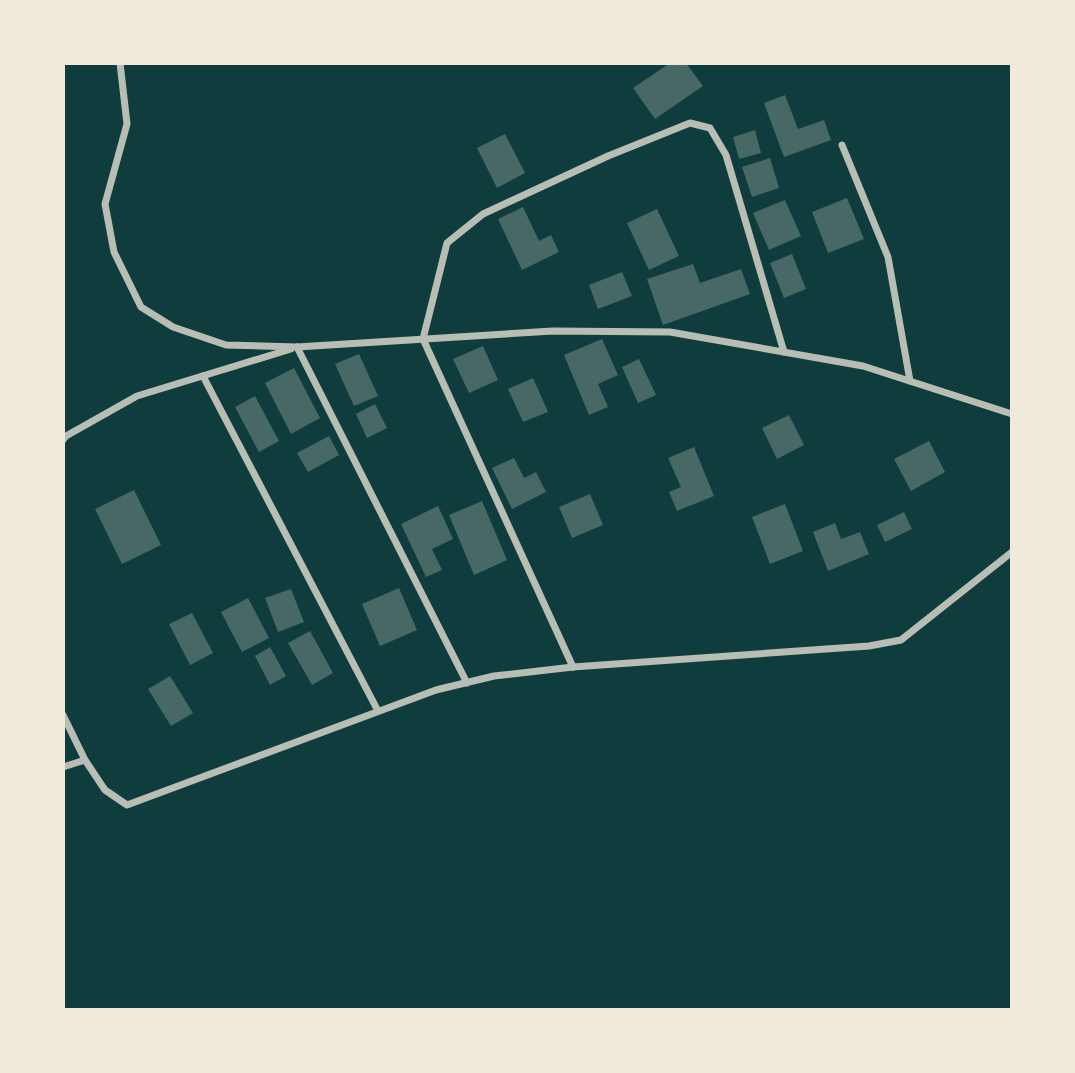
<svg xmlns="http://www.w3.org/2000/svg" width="1075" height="1073" viewBox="0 0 1075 1073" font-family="'Playfair Display',serif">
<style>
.building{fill:#486865}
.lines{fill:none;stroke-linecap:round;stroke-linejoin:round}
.minor{stroke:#b8beb3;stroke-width:7}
</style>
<rect width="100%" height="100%" fill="#0f3d3e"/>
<g class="building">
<path d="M 670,63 L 686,63 L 703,86 L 655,119 L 633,88 Z"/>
<path d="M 785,95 L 798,129 L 824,120 L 831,140 L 784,157 L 764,103 Z"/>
<path d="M 755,130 L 761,153 L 739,159 L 733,137 Z"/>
<path d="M 505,134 L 525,173 L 497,188 L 477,148 Z"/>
<path d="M 770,158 L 779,188 L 752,197 L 742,167 Z"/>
<path d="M 847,198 L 864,239 L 828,253 L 812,212 Z"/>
<path d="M 785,200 L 801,236 L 769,250 L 753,213 Z"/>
<path d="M 523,207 L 539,241 L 551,235 L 559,252 L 522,270 L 498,219 Z"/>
<path d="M 657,209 L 679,256 L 649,270 L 627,223 Z"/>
<path d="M 792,254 L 806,289 L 784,298 L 770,263 Z"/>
<path d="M 693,264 L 700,283 L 741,269 L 750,294 L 663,325 L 647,279 Z"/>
<path d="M 622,272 L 632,296 L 598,309 L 589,285 Z"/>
<path d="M 602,339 L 618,375 L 598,384 L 608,407 L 589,415 L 564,355 Z"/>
<path d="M 483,346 L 498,380 L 469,393 L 453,359 Z"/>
<path d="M 359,354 L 378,396 L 354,406 L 335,364 Z"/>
<path d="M 639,359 L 656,395 L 638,403 L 622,367 Z"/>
<path d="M 294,368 L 320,418 L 291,434 L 265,383 Z"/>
<path d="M 533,378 L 548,412 L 523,422 L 508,389 Z"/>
<path d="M 255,396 L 279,441 L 259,452 L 235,407 Z"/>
<path d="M 375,404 L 387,428 L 367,438 L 356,414 Z"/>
<path d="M 789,415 L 804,445 L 777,459 L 762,428 Z"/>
<path d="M 329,436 L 339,455 L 308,472 L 297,453 Z"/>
<path d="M 929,441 L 945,472 L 911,491 L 894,459 Z"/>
<path d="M 694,447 L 714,496 L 677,511 L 669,492 L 681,487 L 668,458 Z"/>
<path d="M 514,458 L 524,478 L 536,472 L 546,492 L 512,509 L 492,468 Z"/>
<path d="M 134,490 L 161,545 L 122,564 L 95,509 Z"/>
<path d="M 590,494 L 603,525 L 572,538 L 559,507 Z"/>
<path d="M 482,501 L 507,560 L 474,575 L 449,515 Z"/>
<path d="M 785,504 L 803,551 L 770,564 L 752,517 Z"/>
<path d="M 438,506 L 453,539 L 432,549 L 442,570 L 426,577 L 401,524 Z"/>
<path d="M 904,512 L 912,529 L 885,542 L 877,525 Z"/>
<path d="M 835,523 L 841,539 L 860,532 L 869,554 L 828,571 L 813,532 Z"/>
<path d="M 399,588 L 417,630 L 380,646 L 362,604 Z"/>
<path d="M 291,589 L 304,622 L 278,632 L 265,598 Z"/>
<path d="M 248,598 L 269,638 L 242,652 L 221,612 Z"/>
<path d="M 192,613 L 213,653 L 190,665 L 169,624 Z"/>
<path d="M 310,631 L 333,673 L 312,685 L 288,643 Z"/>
<path d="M 270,647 L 286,676 L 270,685 L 255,656 Z"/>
<path d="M 170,676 L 193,713 L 171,726 L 148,689 Z"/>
</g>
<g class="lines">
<g class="minor">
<path d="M 120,63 L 127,124 L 105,204 L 114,252 L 141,307 L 173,327 L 226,345 L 297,347 L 553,331 L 670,332 L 863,366 L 1012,414"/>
<path d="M 842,145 L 888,257 L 910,381"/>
<path d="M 297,347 L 467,683"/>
<path d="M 203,376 L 378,711"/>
<path d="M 63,440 L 66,436 L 137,396 L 291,349"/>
<path d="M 573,667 L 423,339 L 447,243 L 483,214 L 608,156 L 690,123 L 710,128 L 726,155 L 784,352"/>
<path d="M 63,715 L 85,760 L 105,790 L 127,805 L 436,690 L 494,676 L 573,667 L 869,646 L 901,640 L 1012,552"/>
<path d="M 63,767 L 85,760"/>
</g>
</g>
<rect width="1075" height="1073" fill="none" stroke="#f1e9da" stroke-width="130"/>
</svg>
